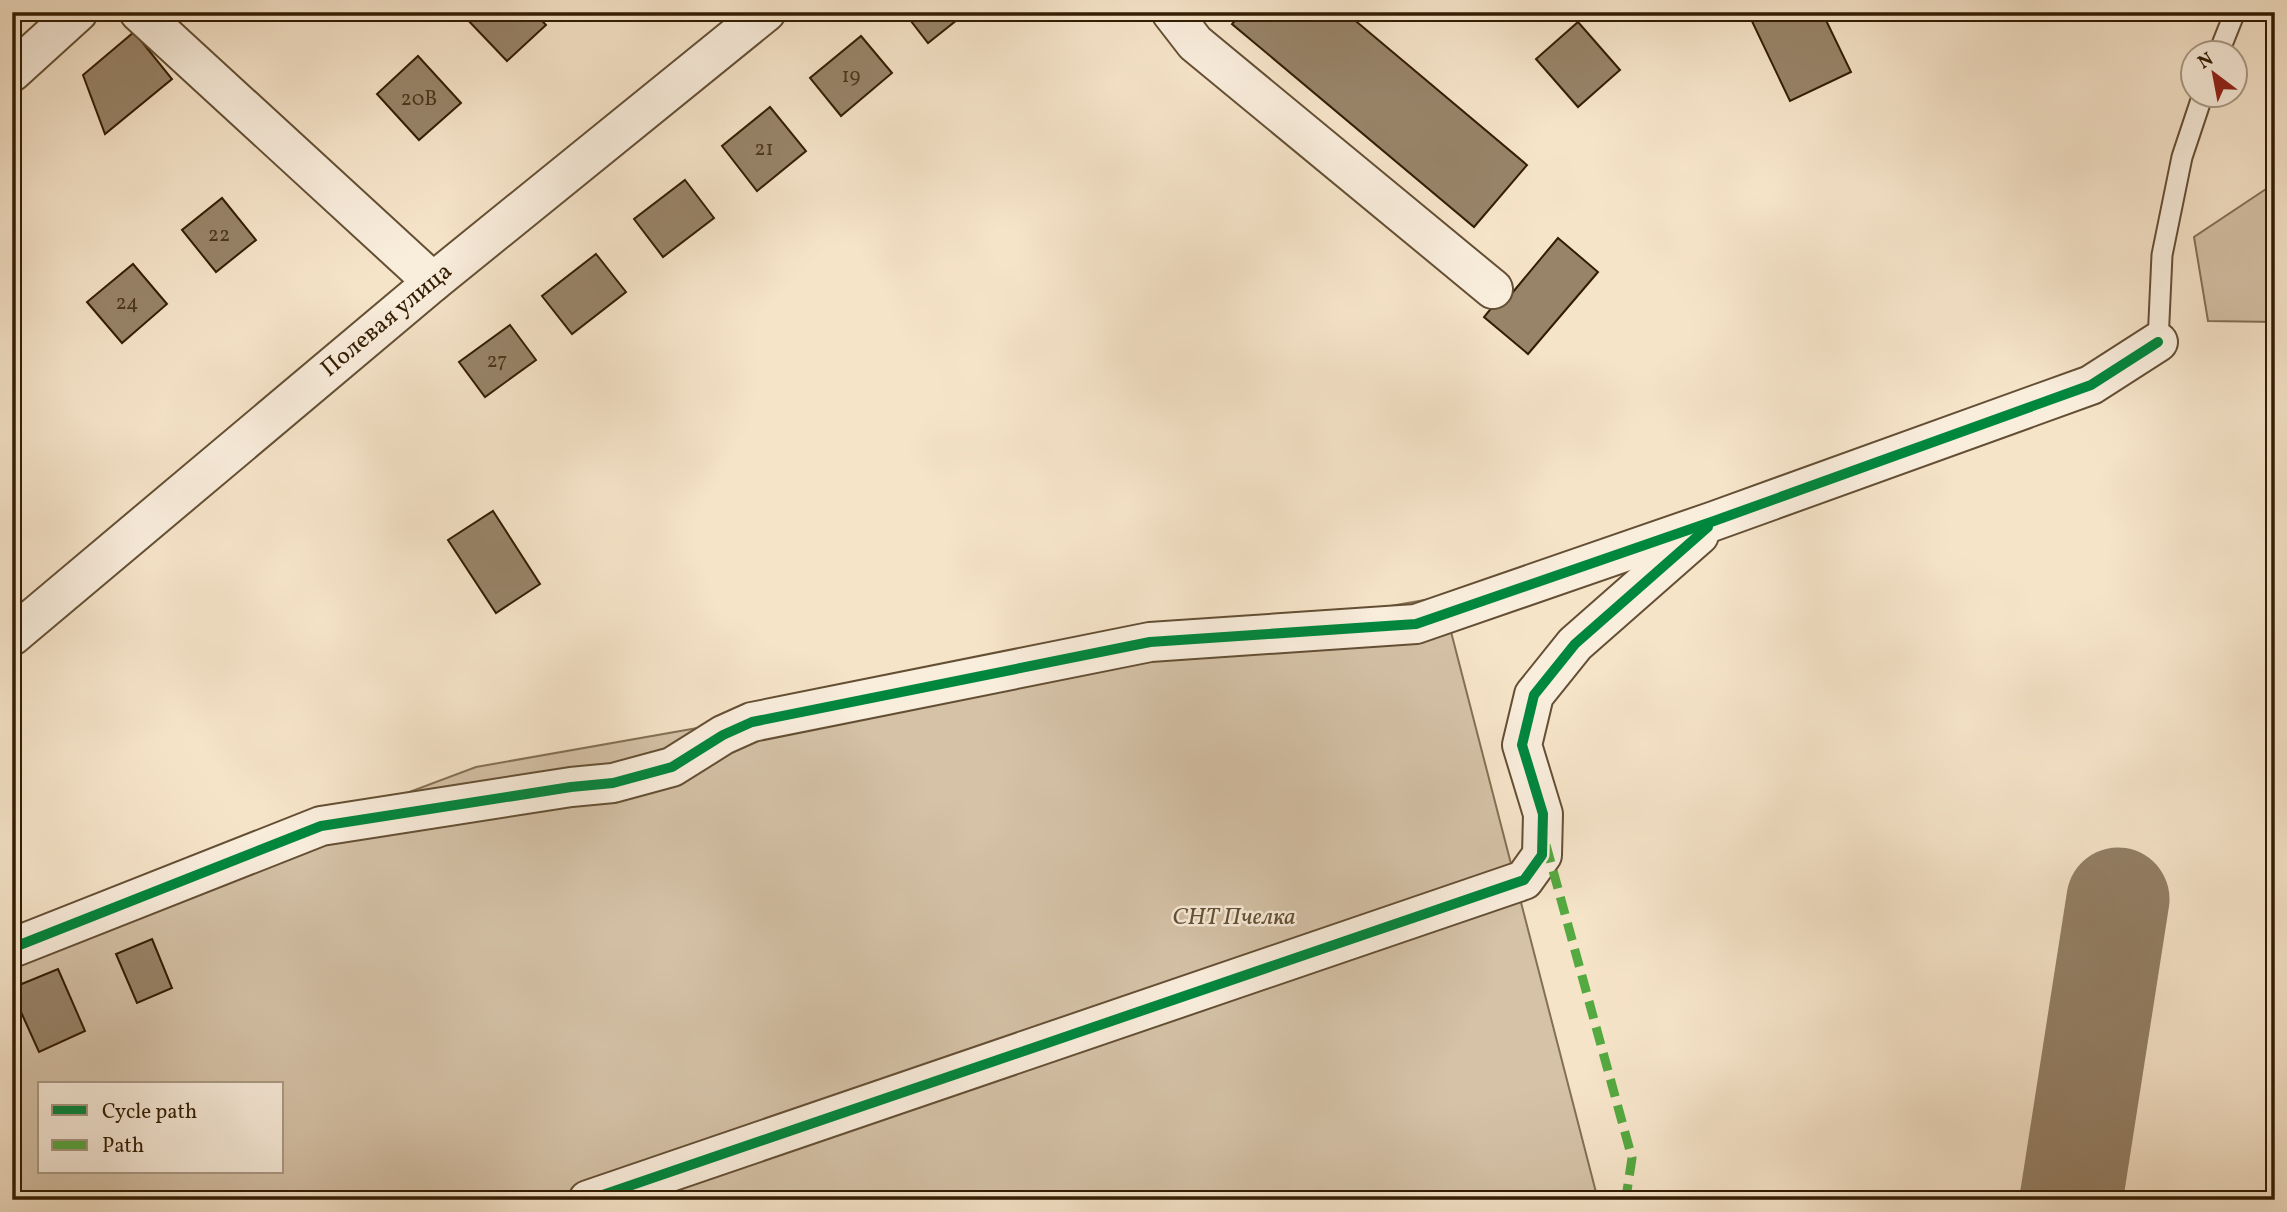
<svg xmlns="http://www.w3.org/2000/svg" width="2287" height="1212" viewBox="0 0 2287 1212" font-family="Vollkorn,serif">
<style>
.green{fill:#d5c2a7;stroke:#847054;stroke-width:2;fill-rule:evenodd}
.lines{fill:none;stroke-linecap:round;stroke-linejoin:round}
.taxiway{stroke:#948066;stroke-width:103}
.building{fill:#988469;stroke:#331d02;stroke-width:2}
.service-casing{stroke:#644f34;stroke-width:23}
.minor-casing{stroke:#644f34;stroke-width:42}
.service{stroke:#f9eddc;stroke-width:19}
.minor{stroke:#f9eddc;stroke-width:38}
.quiet{stroke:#54a940;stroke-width:9;stroke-dasharray:18 9;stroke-linecap:butt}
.cycleway-casing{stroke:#f9eddc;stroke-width:15}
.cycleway{stroke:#00873e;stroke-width:10}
.labels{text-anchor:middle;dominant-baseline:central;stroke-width:5;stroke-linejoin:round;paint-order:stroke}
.number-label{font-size:21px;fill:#4c371c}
.street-label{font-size:24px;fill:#331d02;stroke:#f9eddc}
.park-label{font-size:24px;font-style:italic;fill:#644f34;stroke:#f9eddc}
</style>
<rect width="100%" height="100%" fill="#f6e4c9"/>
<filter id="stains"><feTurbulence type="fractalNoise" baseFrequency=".00286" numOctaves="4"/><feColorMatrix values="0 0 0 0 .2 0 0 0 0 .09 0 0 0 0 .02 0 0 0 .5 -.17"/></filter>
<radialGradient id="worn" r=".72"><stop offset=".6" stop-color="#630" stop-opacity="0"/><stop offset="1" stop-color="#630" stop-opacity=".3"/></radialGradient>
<g class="green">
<path d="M 2275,183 L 2275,322 L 2208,321 L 2194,237 Z"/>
<path d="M 1442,597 L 1598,1200 L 12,1200 L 12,941 L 476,767 ZM 40,1084 L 282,1084 L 282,1172 L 40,1172 Z"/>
</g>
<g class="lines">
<path class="taxiway" d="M 2071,1200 L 2118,899"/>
</g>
<g class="building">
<path d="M 12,12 L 30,12 L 12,28 Z"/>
<path d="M 466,12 L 534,12 L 546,25 L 507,61 L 463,15 Z"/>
<path d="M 904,12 L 967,12 L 928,43 Z"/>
<path d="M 1242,12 L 1345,12 L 1527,165 L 1474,227 L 1232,24 Z"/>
<path d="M 1755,12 L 1822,12 L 1851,72 L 1790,101 L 1749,15 Z"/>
<path d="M 1578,22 L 1620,70 L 1578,107 L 1536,59 Z"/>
<path d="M 134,32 L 172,79 L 105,134 L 83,75 Z"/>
<path d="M 861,36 L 892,73 L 841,116 L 810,78 Z"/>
<path d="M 418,56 L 461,103 L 419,140 L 377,94 Z"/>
<path d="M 770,107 L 806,151 L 757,191 L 722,146 Z"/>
<path d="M 685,180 L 714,218 L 663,257 L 634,219 Z"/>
<path d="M 222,198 L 256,240 L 216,272 L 182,230 Z"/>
<path d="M 1558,238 L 1598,272 L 1528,354 L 1484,317 L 1498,300 L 1503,304 Z"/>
<path d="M 596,254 L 626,292 L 572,334 L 542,296 Z"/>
<path d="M 133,264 L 167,304 L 122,343 L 87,302 Z"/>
<path d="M 510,325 L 536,360 L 485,397 L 459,362 Z"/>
<path d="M 493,511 L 540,584 L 496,613 L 448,540 Z"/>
<path d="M 152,939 L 172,988 L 137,1003 L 116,954 Z"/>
<path d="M 58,969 L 85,1031 L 39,1052 L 12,992 L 12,988 Z"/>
</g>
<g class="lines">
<g class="service-casing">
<g id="service">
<path d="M 2219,52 L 2235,12"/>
<path d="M 2158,342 L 2162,255 L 2182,157 L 2203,94"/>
</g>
</g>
<g class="minor-casing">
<g id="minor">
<path d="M 139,12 L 433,282"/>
<path d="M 1171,12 L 1195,43 L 1493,289"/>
<path d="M 12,72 L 78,12"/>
<path id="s1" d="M 12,636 L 433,282 L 766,12"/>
<path d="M 12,948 L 321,826 L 571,787 L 613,783 L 672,767 L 723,735 L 752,722 L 1150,642 L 1416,624 L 1714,521 L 2091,385 L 2158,342"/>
<path d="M 588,1200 L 1524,880 L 1542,855 L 1543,814 L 1522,745 L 1534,695 L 1575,644 L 1699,535"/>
</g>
</g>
<use href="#service" class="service"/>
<use href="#minor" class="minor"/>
<path class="quiet" d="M 1546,845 L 1632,1158 L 1627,1191 L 1623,1200"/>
<g class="cycleway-casing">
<g id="cycleway">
<path d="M 12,948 L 321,826 L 571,787 L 613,783 L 672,767 L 723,735 L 752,722 L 1150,642 L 1416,624 L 1714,521 L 2091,385 L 2158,342"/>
<path d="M 588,1200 L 1524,880 L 1542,855 L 1543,814 L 1522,745 L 1534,695 L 1575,644 L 1708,527"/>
</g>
</g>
<use href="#cycleway" class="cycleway"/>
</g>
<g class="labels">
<g class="number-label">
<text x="851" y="76">19</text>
<text x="419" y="99">20В</text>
<text x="764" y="149">21</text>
<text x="219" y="235">22</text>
<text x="127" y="303">24</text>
<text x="497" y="361">27</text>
</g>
<g class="street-label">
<text stroke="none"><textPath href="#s1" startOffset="490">Полевая улица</textPath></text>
</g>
<g class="park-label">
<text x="1234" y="918">СНТ Пчелка</text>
</g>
</g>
<rect width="2287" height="1212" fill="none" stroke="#f6e4c9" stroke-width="42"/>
<rect x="14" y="14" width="2259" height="1184" fill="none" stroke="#331d02" stroke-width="3.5"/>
<rect x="21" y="21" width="2245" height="1170" fill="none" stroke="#331d02" stroke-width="2"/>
<rect x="38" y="1082" width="245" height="91" fill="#f9eddc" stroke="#aa9a85" stroke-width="2"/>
<rect x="52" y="1105" width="35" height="10" fill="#00873e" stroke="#aa9a85" stroke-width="2"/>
<text x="102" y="1118" font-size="21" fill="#331d02">Cycle path</text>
<rect x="52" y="1140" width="35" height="10" fill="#54a940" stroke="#aa9a85" stroke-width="2"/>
<text x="102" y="1152" font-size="21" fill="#331d02">Path</text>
<g transform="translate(2214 74) rotate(328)"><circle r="33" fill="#f9eddc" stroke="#aa9a85" stroke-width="2"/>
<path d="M0-5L12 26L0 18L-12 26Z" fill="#8f2418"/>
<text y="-10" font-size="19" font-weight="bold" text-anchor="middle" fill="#331d02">N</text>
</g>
<rect width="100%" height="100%" filter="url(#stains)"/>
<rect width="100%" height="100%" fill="url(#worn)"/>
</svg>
